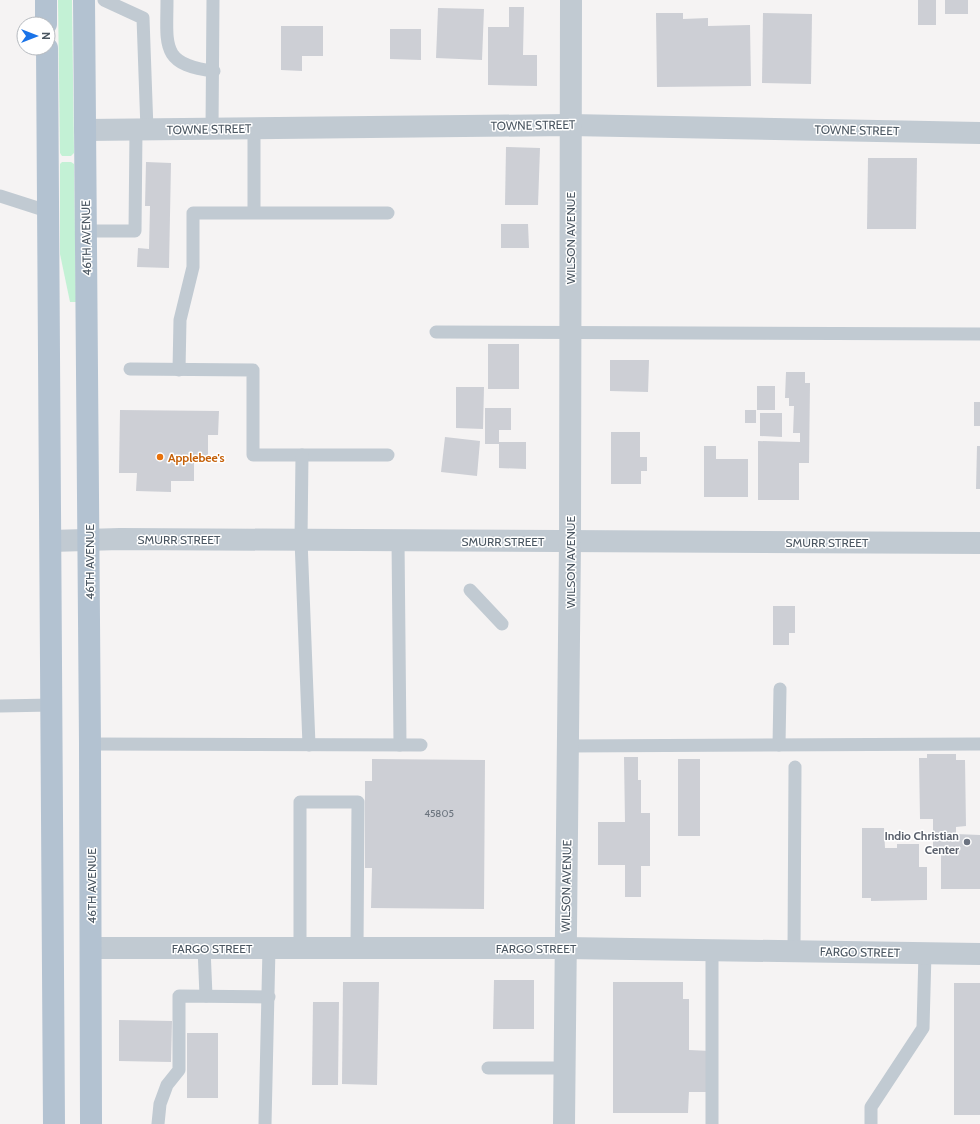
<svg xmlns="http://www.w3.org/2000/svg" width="980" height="1124" viewBox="0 0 980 1124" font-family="Cabin,sans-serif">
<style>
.green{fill:#c3f1d5}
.building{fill:#cdcfd5}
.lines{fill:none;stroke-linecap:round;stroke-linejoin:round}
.service{stroke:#c1cad2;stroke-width:13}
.minor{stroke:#c1cad2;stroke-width:22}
.primary{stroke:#b3c2d1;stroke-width:22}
.food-dot{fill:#e8710a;stroke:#fff;stroke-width:1.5}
.worship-dot{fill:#6b7280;stroke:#fff;stroke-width:1.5}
.labels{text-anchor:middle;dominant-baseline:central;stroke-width:3;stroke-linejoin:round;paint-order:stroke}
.number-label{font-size:10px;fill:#6b747e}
.street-label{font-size:12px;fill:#4a5661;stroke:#fff}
.food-label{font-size:12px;font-weight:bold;fill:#c56008;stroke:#fff;text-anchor:start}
.worship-label{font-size:12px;font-weight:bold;fill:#5b616d;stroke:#fff;text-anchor:end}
</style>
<rect width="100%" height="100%" fill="#f5f3f3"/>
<g class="green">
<path d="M 58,0 L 72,0 L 74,153 L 71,156 L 62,156 L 60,153 Z"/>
<path d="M 62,162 L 71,162 L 74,164 L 76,302 L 70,302 L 60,254 L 60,164 Z"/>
</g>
<g class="building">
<rect x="918" y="0" width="18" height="25"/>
<rect x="945" y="0" width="23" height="14"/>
<path d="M 509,7 L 524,7 L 523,55 L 537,55 L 537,86 L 488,85 L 488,27 L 509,27 Z"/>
<path d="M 438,8 L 484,9 L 482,60 L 436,58 Z"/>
<path d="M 656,13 L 683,13 L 683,19 L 708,18 L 708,26 L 750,25 L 751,86 L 657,87 Z"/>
<path d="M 763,13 L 812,14 L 811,84 L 762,83 Z"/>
<path d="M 281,26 L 323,26 L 323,56 L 302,56 L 302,71 L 281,70 Z"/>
<path d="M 390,29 L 421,29 L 421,60 L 390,59 Z"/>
<path d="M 506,147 L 540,148 L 538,205 L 505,205 Z"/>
<path d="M 868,158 L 917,158 L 916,229 L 867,229 Z"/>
<path d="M 146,162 L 171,163 L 169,268 L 137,267 L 138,248 L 149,249 L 150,206 L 145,206 Z"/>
<path d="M 501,224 L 528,224 L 529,248 L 501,248 Z"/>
<rect x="488" y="344" width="31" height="45"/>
<path d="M 610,360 L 649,360 L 648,392 L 610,391 Z"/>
<path d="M 786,372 L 805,372 L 805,383 L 810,383 L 809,463 L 799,463 L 799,500 L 758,500 L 758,441 L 800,442 L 800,433 L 793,433 L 794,406 L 789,406 L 789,398 L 785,398 Z"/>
<rect x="757" y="386" width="18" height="24"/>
<path d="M 456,387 L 484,387 L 483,429 L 456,428 Z"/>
<rect x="974" y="402" width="6" height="24"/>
<path d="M 485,408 L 511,408 L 511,430 L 499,430 L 499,442 L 526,442 L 526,469 L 499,468 L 499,444 L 485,444 Z"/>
<path d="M 120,410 L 219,411 L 218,435 L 208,435 L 208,460 L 194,459 L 194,481 L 171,481 L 171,492 L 136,491 L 137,473 L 119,473 Z"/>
<rect x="745" y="410" width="11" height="13"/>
<path d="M 760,413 L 782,413 L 782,437 L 760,436 Z"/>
<path d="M 611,432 L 640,432 L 640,457 L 647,457 L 647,471 L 641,471 L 641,484 L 611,484 Z"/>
<path d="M 445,437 L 480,441 L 477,476 L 441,472 Z"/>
<path d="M 704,446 L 716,446 L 716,459 L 748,459 L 748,497 L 704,497 Z"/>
<path d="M 977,446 L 980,446 L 980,489 L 976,489 Z"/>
<path d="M 773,606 L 795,606 L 795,633 L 789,633 L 789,645 L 773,645 Z"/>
<path d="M 927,754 L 956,754 L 956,760 L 965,760 L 966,826 L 956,827 L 956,834 L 980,835 L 980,889 L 941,889 L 941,855 L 933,855 L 933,819 L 920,819 L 919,758 L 927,758 Z"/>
<path d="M 624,757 L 638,757 L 638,780 L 641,780 L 641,813 L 650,813 L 650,866 L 641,866 L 641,897 L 625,897 L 625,865 L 598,865 L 598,822 L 625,822 Z"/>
<path d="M 372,759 L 485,760 L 484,909 L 371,908 L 372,868 L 365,868 L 365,781 L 372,781 Z"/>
<rect x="678" y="759" width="22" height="77"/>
<path d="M 862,828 L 884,828 L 885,848 L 897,848 L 897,844 L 919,844 L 919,867 L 927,867 L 927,900 L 871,901 L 871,898 L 862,898 Z"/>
<path d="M 494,980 L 534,980 L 534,1029 L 493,1029 Z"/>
<path d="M 343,982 L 379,982 L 377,1085 L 342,1084 Z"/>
<path d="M 613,982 L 683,982 L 683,999 L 689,999 L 689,1050 L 711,1051 L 710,1092 L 689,1092 L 688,1113 L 613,1113 Z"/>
<rect x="954" y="983" width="26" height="132"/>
<path d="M 313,1002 L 339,1002 L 338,1085 L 312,1085 Z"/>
<path d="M 119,1020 L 172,1021 L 171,1062 L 119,1061 Z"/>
<rect x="187" y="1033" width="31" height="65"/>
</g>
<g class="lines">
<g class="service">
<path d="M 104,0 L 143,18 L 147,130"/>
<path d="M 167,0 C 167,45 160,65 214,71"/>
<path d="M 212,129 L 213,0"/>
<path d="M 254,129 L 254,212"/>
<path d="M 0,196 L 47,211"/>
<path d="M 86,231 L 135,231 L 136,130"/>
<path d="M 436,332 L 980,334"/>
<path d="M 130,369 L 253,370 L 253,455 L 388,455"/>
<path d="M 179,370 L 180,320 L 193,267 L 193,213 L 388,213"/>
<path d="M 302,455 L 301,540 L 309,745"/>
<path d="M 398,540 L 400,745"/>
<path d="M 470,590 L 502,624"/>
<path d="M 0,706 L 52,705"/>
<path d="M 90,744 L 421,745"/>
<path d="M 779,745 L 780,689"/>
<path d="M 568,746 L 980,744"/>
<path d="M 204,948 L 206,996"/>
<path d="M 300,948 L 300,802 L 358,802 L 357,948"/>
<path d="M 712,949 L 712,1124"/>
<path d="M 794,951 L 795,767"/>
<path d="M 488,1068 L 565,1068"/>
<path d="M 158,1124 L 160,1104 L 167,1085 L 179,1070 L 179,996 L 269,997"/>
<path d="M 265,1124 L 269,948"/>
<path d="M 871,1124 L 871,1107 L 923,1028 L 925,953"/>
</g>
<g class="minor">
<path d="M 85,130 L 570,125 L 980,133"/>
<path d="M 51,541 L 120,539 L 980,543"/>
<path d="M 92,948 L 565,948 L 980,954"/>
<path d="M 564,1124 L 570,541 L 571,0"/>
</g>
<g class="primary">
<path d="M 46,0 L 46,24"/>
<path d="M 84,0 L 90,744 L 91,1124"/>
<path d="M 47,48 L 54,1124"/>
</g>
</g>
<circle class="food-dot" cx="160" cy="457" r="4"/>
<circle class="worship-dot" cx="967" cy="842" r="4"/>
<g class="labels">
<g class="number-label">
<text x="439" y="813">45805</text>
</g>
<g class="street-label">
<text transform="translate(533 125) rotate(-1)">TOWNE STREET</text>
<text transform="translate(209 129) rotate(-1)">TOWNE STREET</text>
<text transform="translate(857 130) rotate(1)">TOWNE STREET</text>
<text transform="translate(86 238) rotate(-91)">46TH AVENUE</text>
<text transform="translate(570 238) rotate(-90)">WILSON AVENUE</text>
<text x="179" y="539">SMURR STREET</text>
<text x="503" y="541">SMURR STREET</text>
<text x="827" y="542">SMURR STREET</text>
<text transform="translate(89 562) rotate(-90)">46TH AVENUE</text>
<text transform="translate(570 562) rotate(-90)">WILSON AVENUE</text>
<text transform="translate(91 886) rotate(-90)">46TH AVENUE</text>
<text transform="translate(566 886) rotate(-89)">WILSON AVENUE</text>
<text x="212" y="948">FARGO STREET</text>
<text x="536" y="948">FARGO STREET</text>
<text transform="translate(860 952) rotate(1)">FARGO STREET</text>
</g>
<g class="food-label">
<text x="168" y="457">Applebee's</text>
</g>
<g class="worship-label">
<text x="959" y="835">Indio Christian<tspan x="959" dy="14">Center</tspan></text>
</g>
</g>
<g transform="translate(36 36) rotate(90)"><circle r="19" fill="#ffffff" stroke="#b7bbc0"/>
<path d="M0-3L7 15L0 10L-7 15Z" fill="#1a73e8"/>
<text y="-6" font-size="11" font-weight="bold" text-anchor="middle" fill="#4a5661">N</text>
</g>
</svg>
